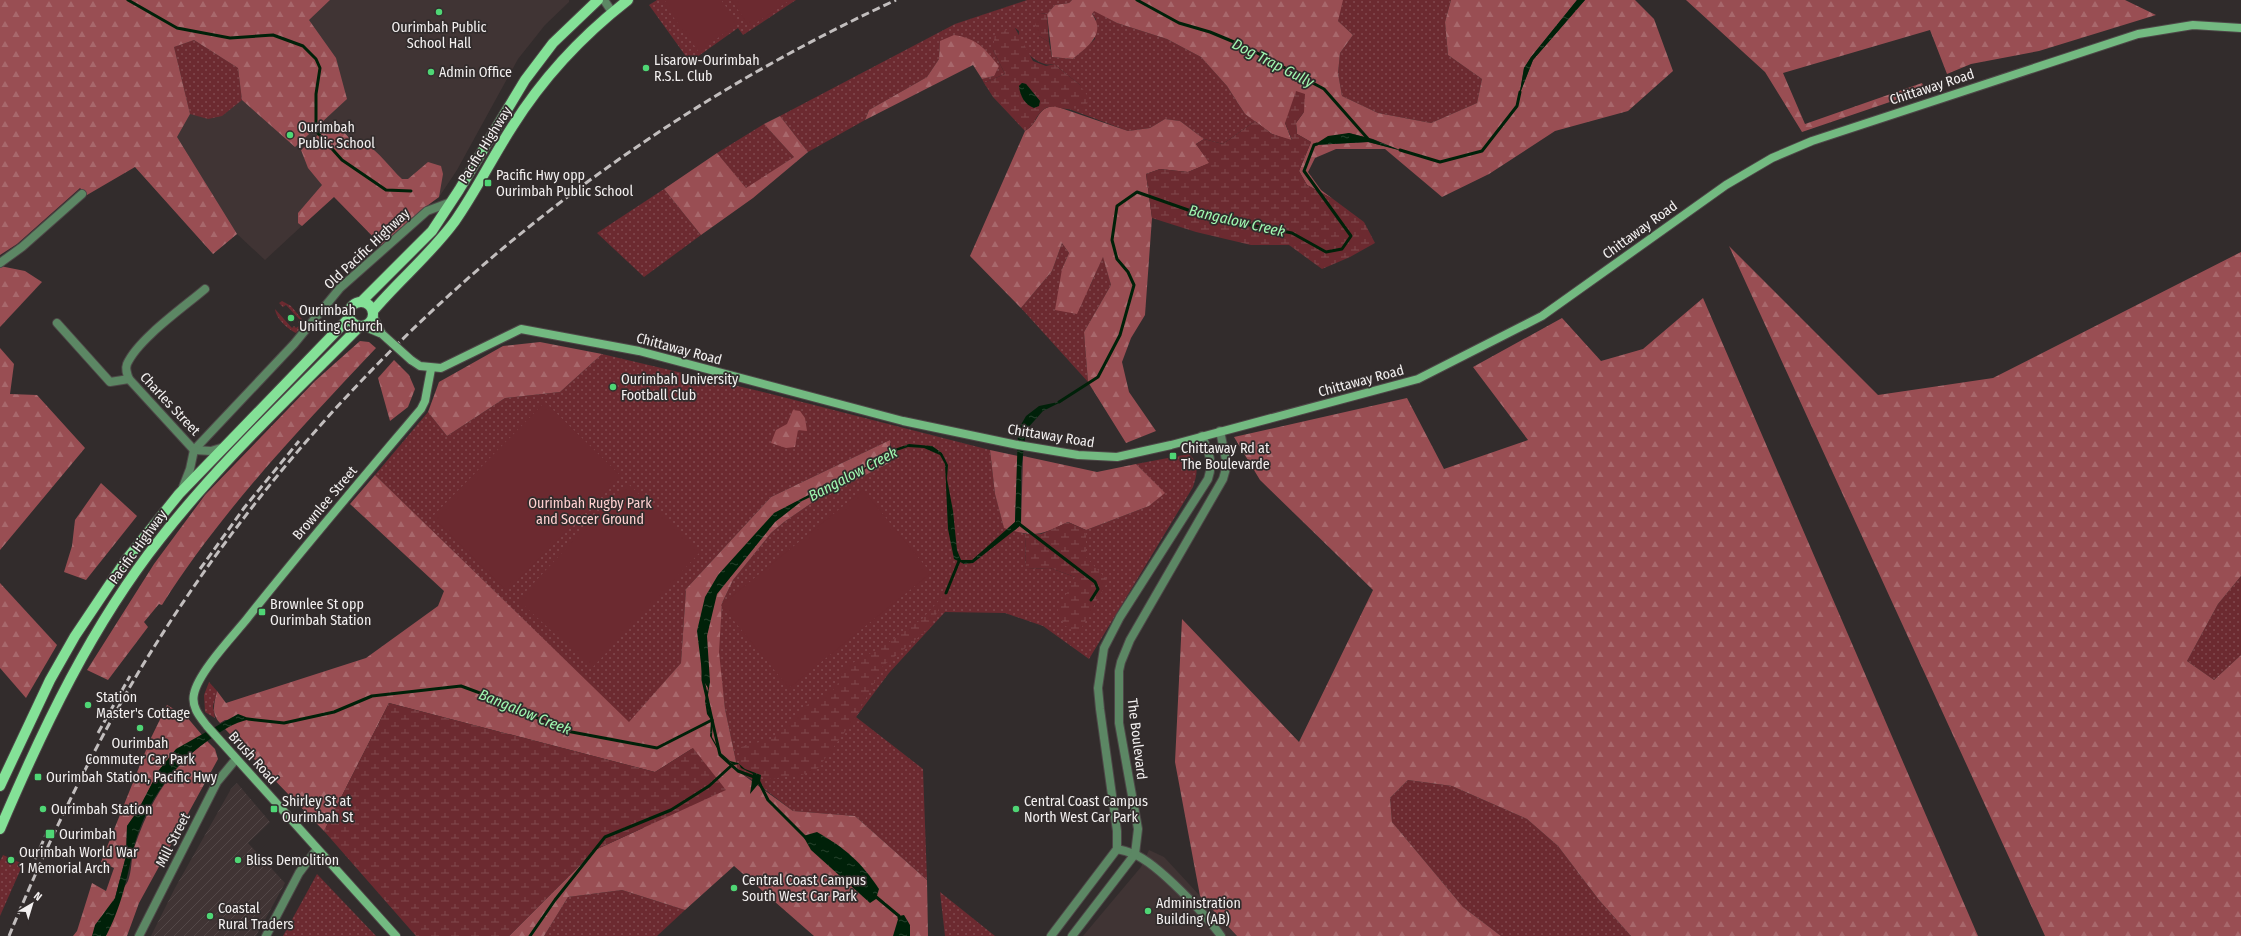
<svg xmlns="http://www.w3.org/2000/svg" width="2241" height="936" viewBox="0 0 2241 936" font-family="'Fira Sans Condensed',sans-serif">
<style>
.built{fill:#403434}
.industrial{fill:url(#industrial-furrows)}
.grass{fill:url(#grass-dots)}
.forest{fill:url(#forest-firs);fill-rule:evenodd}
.wetland{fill:url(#wetland-marsh);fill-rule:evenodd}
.garden{fill:#6c2a30}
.water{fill:url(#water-ripples)}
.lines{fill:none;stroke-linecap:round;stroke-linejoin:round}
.stream{stroke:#002109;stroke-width:3}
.street-casing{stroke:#4d4747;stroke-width:10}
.secondary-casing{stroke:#4d4747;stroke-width:10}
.primary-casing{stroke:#4d4747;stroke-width:12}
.street{stroke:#5c8764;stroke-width:8}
.secondary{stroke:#73ba81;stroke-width:8}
.primary{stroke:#84e197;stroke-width:10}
.rail{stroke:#c2bebe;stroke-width:3;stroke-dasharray:8 4;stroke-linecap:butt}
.secondary-bridge-casing{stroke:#4d4747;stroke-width:10;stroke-linecap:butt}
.secondary-bridge{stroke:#73ba81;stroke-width:8}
.poi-dot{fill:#4fd675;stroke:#322c2c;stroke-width:1.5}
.labels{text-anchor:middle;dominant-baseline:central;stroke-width:3.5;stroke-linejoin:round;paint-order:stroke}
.poi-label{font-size:14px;fill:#f3f0f0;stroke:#322c2c;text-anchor:start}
.street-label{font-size:14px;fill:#f3f0f0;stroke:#322c2c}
.park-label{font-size:14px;fill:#ffd1d1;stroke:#322c2c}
.water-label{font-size:15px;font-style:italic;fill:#a0f9b1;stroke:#322c2c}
</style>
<defs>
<pattern id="industrial-furrows" width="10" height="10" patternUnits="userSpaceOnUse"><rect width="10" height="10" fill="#403434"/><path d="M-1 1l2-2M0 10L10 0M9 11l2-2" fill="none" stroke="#534848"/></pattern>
<pattern id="grass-dots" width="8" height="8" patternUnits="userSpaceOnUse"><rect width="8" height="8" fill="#6c2a30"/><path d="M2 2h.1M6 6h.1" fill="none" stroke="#81494e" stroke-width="1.8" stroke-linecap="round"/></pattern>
<pattern id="forest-firs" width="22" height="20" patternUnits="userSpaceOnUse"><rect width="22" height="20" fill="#994e53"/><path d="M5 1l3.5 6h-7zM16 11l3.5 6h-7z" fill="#a8686c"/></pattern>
<pattern id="wetland-marsh" width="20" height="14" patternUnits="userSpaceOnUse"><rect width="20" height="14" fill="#6c2a30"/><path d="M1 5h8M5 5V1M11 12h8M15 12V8" fill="none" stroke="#81494e"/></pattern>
<pattern id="water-ripples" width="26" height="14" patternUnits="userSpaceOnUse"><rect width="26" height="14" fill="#002109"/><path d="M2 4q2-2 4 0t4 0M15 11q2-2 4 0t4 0" fill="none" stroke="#26422d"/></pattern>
</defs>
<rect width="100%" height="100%" fill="#322c2c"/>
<g class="built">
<path d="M 175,0 L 309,19 L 330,0 L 569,0 L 569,2 L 545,25 L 518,59 L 457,170 L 439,197 L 424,208 L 383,247 L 334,196 L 265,260 L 237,234 L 213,254 L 135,167 Z"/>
<path d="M 1149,850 L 1164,857 L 1237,936 L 1083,936 L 1141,867 Z"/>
</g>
<path class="industrial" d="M 237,783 L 270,822 L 248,843 L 285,883 L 256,936 L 151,936 L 175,888 L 231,789 Z"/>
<g class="grass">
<path d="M 657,0 L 796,0 L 743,35 L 738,28 L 690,62 L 649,5 Z"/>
<path d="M 1027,0 L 1072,0 L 1069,3 L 1055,5 L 1047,14 L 1040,13 L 1039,36 L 1049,42 L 1052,57 L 1073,59 L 1095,39 L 1096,19 L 1092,14 L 1094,10 L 1117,23 L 1167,39 L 1201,57 L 1227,86 L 1245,114 L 1255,121 L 1223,144 L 1204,139 L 1180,121 L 1165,119 L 1150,128 L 1128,131 L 1069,109 L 1086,106 L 1080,85 L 1054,64 C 1037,68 1017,46 1019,31 L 1015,28 L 993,50 L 1005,74 L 984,83 L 982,79 L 994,76 L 940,41 L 939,59 L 927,77 L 869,110 L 865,120 L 808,152 L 780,116 L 955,24 Z"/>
<path d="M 1340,0 L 1451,0 L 1445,22 L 1448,55 L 1482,79 L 1477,103 L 1431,123 L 1378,113 L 1342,96 L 1338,73 L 1340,53 L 1353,35 L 1338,21 Z"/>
<path d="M 194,40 L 238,68 L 242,100 L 222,116 L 208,119 L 190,114 L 174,47 Z"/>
<path d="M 764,124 L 794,157 L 746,189 L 717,153 Z"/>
<path d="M 664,189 L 701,235 L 644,277 L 597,233 Z"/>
<path d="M 1062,243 L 1069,253 L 1062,269 L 1090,286 L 1103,256 L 1111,285 L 1084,332 L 1088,382 L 1021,308 L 1052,271 Z"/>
<path d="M 282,301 L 291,306 L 305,323 L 296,333 C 288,329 276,319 275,309 L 292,328 L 294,326 L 296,328 L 300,325 L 298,322 L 300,320 L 286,305 L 283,307 L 279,303 Z"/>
<path d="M 602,354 L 767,393 L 990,450 L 995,494 L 1004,527 L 1025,534 L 1026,569 L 1050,568 L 1075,577 L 1086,557 L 1086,530 L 1149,506 L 1164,493 L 1136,464 L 1189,454 C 1200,464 1197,474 1193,487 L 1089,659 L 1043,626 L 1005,613 L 945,612 L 889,673 L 856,717 L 923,769 L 927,880 L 855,816 L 793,811 L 754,781 L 738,771 L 725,709 L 718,652 L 722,603 L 733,580 L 771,533 L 784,522 L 813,502 L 891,462 L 890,440 L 771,497 L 686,589 L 681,663 L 629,723 L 375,475 L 428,412 L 447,436 L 505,398 L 560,392 Z"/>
<path d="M 2241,576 L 2241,655 L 2214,680 L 2187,661 L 2218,604 Z"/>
<path d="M 209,682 L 217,691 L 213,706 L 215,718 L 205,712 L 204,695 Z"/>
<path d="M 1408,780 L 1452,786 L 1527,819 L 1558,846 L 1599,900 L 1631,936 L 1501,936 L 1463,907 L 1392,822 L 1390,798 Z"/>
<path d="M 3,855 L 23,864 L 0,916 L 0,861 Z"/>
<path d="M 317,874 L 376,936 L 283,936 Z"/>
<path d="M 622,890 L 685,910 L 657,936 L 544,936 L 568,897 Z"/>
<path d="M 940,892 L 995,936 L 945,936 Z"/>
</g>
<g class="forest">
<path d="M 0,0 L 330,0 L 309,20 L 336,58 L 347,99 L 295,147 L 242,100 L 238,68 L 194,40 L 174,47 L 190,114 L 177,137 L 237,234 L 213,254 L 135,167 L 87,195 L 80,188 L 17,244 L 0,255 Z"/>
<path d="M 1072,0 L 1343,0 L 1338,21 L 1353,35 L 1340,53 L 1338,73 L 1342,96 L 1378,113 L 1431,123 L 1477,103 L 1482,79 L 1448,55 L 1445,22 L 1451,0 L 1577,0 L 1531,57 L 1524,68 L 1520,93 L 1533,60 L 1585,0 L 1635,0 L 1654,19 L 1673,71 L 1628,111 L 1555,131 L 1489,174 L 1442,197 L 1385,149 L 1336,149 L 1315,158 L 1308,172 L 1321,190 L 1333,199 L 1307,185 L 1299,171 L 1311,142 L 1297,134 L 1296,123 L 1304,112 L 1285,123 L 1292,141 L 1272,134 L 1245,114 L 1227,86 L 1201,57 L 1167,39 L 1117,23 L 1094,11 L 1092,14 C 1107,34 1087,47 1073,59 L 1052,57 L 1047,14 L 1055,5 L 1069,3 ZM 1349,133 L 1373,139 L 1400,150 L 1368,142 L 1315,145 Z"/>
<path d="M 1686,0 L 2125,0 L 2156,15 L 2039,51 L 1971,64 L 1947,74 L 1930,30 L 1783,73 L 1805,124 L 1922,83 L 1925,90 L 1802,132 L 1765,72 Z"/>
<path d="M 954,35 C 978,39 984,48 999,66 L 994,76 L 982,79 L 973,65 L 865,120 L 869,110 L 927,77 L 939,59 L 940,41 Z"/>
<path d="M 1055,106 L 1128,131 L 1150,128 L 1165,119 L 1180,121 L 1204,139 L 1196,144 L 1210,163 L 1188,172 L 1160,169 L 1146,174 L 1152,218 L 1145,315 L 1131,338 L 1122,362 L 1129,392 L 1156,431 L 1126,443 L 1088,382 L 1084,332 L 1111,285 L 1103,257 L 1077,314 L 1055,310 L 1062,269 L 1069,253 L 1062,243 L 1052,271 L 1021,308 L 970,256 L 1025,131 C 1040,122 1036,107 1055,106 Z"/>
<path d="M 780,116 L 808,152 L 753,198 L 701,235 L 664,189 L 717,153 L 746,188 L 794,157 L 764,124 Z"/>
<path d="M 334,121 L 358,148 L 364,143 C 380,152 389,167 402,179 L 408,179 L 428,162 L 441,166 L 443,174 L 439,197 L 424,208 L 383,247 L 334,197 L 302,226 L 298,223 L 298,213 L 322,185 L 308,168 L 301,150 Z"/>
<path d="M 1729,246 L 1878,395 L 1993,378 L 2241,252 L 2241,576 L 2218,604 L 2187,661 L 2214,680 L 2241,655 L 2241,936 L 2045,936 Z"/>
<path d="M 0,266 L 25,271 L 42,282 L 0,327 Z"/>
<path d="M 1703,298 L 1978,936 L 1631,936 L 1599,900 L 1558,846 L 1527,819 L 1452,786 L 1408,780 L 1390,798 L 1392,822 L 1463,907 L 1501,936 L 1237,936 L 1200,896 L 1175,762 L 1182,619 L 1299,742 L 1373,590 L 1260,480 L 1234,437 L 1407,398 L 1444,469 L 1528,440 L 1473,367 L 1562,318 L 1601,361 L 1643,349 Z"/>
<path d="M 360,341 L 369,342 L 376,348 C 299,430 222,510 162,605 L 159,604 L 144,622 L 148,627 L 108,680 L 87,670 L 154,564 L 205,495 L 315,381 Z"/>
<path d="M 540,342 L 602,354 L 560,392 L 505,398 L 447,436 L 428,412 L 439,382 L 503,346 Z"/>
<path d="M 0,348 L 14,364 L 10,394 L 37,395 L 85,448 L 0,550 Z"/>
<path d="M 394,360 L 409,375 L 415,389 L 408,407 L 390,421 L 378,378 Z"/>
<path d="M 793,410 L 800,411 L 805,418 L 807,431 L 798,430 L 795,447 L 786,448 L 771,443 L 776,430 L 787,424 Z"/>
<path d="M 890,440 L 890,450 L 883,453 L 865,468 L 885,455 L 890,455 L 891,462 L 813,502 L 784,522 L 771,533 L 733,580 L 722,603 L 719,652 L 725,709 L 738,771 L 793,811 L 855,816 L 927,880 L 928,936 L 814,936 L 734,866 L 685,910 L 622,890 L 568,897 L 544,936 L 509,936 L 595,850 L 643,828 L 693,748 L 655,772 L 389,703 L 324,831 L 225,729 L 234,722 L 250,719 L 225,720 L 220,723 C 211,713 214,704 217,691 L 226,703 L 366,658 L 438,606 L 444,591 L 350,504 L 375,475 L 629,722 L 681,663 L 686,589 L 771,497 Z"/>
<path d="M 990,450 L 1018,456 L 1015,522 L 1007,529 L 1004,528 L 995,494 Z"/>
<path d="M 1023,456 L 1097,472 L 1136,464 L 1165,493 L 1149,506 L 1086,530 L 1068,522 C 1047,532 1037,538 1014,531 L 1021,525 Z"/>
<path d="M 101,483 L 137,516 L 86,580 L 64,572 L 72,546 L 75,520 Z"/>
<path d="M 0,583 L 57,645 L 26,698 L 0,668 Z"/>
<path d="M 167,705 L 186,716 L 202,735 L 159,770 L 138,811 L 127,826 L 126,856 L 115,898 C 119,893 125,887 128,881 C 132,871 131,858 134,848 C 149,804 169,768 207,741 L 215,749 L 218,759 L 139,903 L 127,936 L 73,936 L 77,931 L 92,883 L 106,891 L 114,868 L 101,862 L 150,740 Z"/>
</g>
<g class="wetland">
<path d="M 1040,13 L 1047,14 L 1049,42 L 1039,36 L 1035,25 Z"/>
<path d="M 1015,28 L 1033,61 L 1046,66 L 1054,64 L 1080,85 L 1089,98 L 1086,107 C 1080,107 1073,110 1067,109 C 1057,108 1049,103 1041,112 C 1033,120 1037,123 1025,131 L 993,97 L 984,83 L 1005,74 L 993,50 L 995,33 ZM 1022,83 L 1026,84 L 1040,101 L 1019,86 Z"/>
<path d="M 1296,91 L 1305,94 L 1304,112 L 1296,123 L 1297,134 L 1311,142 L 1299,171 L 1307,185 L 1333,199 L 1364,222 L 1375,243 L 1350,257 L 1322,269 L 1289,245 L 1251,245 L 1196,232 L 1152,218 L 1146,174 L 1160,169 L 1188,172 L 1209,163 L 1196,144 L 1204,139 L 1223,144 L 1255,121 L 1272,134 L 1292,140 L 1285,123 Z"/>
<path d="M 1068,522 L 1086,530 L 1086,557 L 1108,581 L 1078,634 L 1064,625 L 1058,610 L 1075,577 L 1050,568 L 1026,569 L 1025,534 L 1041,534 Z"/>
<path d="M 946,593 L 930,628 L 883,666 L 856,717 L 818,768 L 802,775 L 769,779 L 738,771 L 741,747 L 774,738 L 808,704 L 836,688 L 843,668 L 882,647 L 922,619 Z"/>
<path d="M 389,703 L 655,772 L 693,748 L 726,790 L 595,850 L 509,936 L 416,936 L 324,831 Z"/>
</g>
<g class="garden">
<path d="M 668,0 L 721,0 L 738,23 L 699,52 L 663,3 Z"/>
<path d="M 731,0 L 790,0 L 750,27 Z"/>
<path d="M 545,402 L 621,476 L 507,591 L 432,517 Z"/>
<path d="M 627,483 L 701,551 L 592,668 L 518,600 Z"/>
<path d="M 863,490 L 931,573 L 789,688 L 721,605 Z"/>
</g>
<g class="water">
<path d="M 1577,0 L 1585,0 L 1533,60 L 1519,96 L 1524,68 L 1531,57 Z"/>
<path d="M 1022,83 L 1026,84 L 1040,101 L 1039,106 L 1034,108 C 1025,105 1020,96 1019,86 Z"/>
<path d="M 1349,133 L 1372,139 L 1402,151 L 1368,142 L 1314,145 L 1328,136 Z"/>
<path d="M 1063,401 L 1043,411 L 1026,430 L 1021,471 L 1021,525 L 973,563 L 964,564 L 954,559 L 948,529 L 945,464 L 940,455 L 924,448 L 908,447 L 885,455 L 858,474 L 802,501 L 775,522 L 717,594 L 707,636 L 710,682 L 707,701 L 709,712 L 713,718 L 712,737 L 721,753 L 730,761 L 738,763 L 745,769 L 761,775 L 760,782 L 750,794 L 753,774 L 741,768 L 739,764 L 734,765 L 721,755 L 710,736 L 711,720 L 707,714 L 705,701 L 708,688 L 703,680 L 697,631 L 705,597 L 718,575 L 774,513 L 820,489 L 858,473 L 883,453 L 909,444 L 932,446 L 942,453 L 948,465 L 947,479 L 953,511 L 957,550 L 961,560 L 972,560 L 1015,522 L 1018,430 L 1026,416 L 1039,406 Z"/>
<path d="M 238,714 L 251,719 C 231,723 222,731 206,742 C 168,769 142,810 132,855 C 125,886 121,907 106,936 L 92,936 L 95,925 L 115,898 L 126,856 L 127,826 L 138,810 L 159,770 L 176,749 Z"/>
<path d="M 817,832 C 845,848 861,862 879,889 L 876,899 L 870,903 L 811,850 L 803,836 Z"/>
<path d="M 904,915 L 910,925 L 910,936 L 893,936 L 899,916 Z"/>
</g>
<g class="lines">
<g class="stream">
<path d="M 128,0 L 177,28 L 230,38 L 273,35 L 303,46 L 316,59 L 320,68 L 316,94 L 316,131 L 342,160 L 386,190 L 411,191"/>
<path d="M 1137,0 L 1179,23 L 1210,32 L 1246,47 L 1324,89 L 1369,140"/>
<path d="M 1400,150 L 1440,162 L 1482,151 L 1517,106 L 1520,92"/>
<path d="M 1059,402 L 1098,377 L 1120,335 L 1134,285 L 1128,272 L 1117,259 L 1112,240 L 1117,206 L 1137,192 L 1208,217 L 1292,233 L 1326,252 L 1342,249 L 1351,236 L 1304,171 L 1314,145 L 1317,144"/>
<path d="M 1018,523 L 1095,582 L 1098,589 L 1091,600"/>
<path d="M 946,593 L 959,561"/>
<path d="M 703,660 L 703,680 L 720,755 L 738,771 L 757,778 L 768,800 L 807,839"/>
<path d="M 248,719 L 284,723 L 334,712 L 372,696 L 461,686 L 510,704 L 561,730 L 657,748 L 712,720"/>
<path d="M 875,896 L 899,916 L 899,918"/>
<path d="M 530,936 L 555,900 L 605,837 L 671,810 L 709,786 L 732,765"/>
</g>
<g class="street-casing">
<g id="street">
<path d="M 604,0 L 612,12"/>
<path d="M 0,263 L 22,247 L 82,194"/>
<path d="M 205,289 C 184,307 138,339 127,364 C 125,369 127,374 129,379 L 194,450 L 211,451 L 224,447"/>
<path d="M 57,323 L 110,382 L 129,379"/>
<path d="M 194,450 L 294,344 L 340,288 L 427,211 L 451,202"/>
<path d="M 183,487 L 190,469 L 194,450"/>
<path d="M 1117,849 C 1122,850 1129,852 1134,854 C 1158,864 1206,915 1221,936"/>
<path d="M 139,936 L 217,782 L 236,759"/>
<path d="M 266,936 L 299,873 L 317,849"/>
<path d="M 1051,936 L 1117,849 L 1117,831 L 1100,709 L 1098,688 L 1104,648 L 1120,617 L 1208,479 C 1214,462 1208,451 1202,436"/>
<path d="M 1072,936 L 1135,854 L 1138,829 L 1119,723 L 1119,671 L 1121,662 L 1130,640 L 1223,479 L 1227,465 L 1220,431"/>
</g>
</g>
<g class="secondary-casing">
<g id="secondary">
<path d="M 373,316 L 382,334"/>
<path d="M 363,326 L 382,334"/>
<path d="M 411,360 L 420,366 L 441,368 L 521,329 L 639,351 L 903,421 L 1018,445 L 1078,455 L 1117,457 L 1171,445 L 1418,379 L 1542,316 L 1726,185 L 1772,158 L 1812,141 L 2138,34 L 2193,25 L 2241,28"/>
<path d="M 396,936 L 207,726 C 200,717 191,707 194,694 C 198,673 232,637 246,620 C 303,548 362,479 421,409 L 425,401 L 431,369"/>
</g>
</g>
<g class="primary-casing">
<g id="primary">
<path d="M 362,301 L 432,231 L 459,190 L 525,80 L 553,43 L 598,0"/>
<circle cx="361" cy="314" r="12"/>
<path d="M 373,311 C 399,280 431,254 455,221 C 476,191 492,158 512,127 C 542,79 583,35 628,0"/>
<path d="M 0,786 L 50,680 L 75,636 L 126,560 L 179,494 L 349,318"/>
<path d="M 0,829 C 43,728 92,625 160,539 C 220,462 292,395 360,326"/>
</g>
</g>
<use href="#street" class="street"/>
<use href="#secondary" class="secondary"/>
<use href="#primary" class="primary"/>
<g class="rail">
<path d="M 200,569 L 244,508 L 299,441"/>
<path d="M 98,733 L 130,676"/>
<path d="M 35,859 L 49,828"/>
<path d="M 9,936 C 47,844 90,754 141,668 C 319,375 585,143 896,0"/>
</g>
<g class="secondary-bridge-casing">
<path id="secondary-bridge" d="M 382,334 L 411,360"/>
</g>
<use href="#secondary-bridge" class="secondary-bridge"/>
</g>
<g class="poi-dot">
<circle cx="439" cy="12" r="4"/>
<circle cx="646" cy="68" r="4"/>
<circle cx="431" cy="72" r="4"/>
<circle cx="290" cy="135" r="4"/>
<rect x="484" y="179" width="8" height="8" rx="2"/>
<circle cx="291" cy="318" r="4"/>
<circle cx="613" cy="387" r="4"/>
<rect x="1169" y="452" width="8" height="8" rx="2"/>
<rect x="258" y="608" width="8" height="8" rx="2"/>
<circle cx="88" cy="705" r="4"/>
<circle cx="140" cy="728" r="4"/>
<rect x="34" y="773" width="8" height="8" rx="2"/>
<circle cx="43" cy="809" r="4"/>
<rect x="270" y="805" width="8" height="8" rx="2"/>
<circle cx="1016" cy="809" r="4"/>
<rect x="45" y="829" width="10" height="10" rx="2"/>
<circle cx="11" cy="860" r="4"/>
<circle cx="238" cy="860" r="4"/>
<circle cx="734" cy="888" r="4"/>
<circle cx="1148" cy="911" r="4"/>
<circle cx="210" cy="916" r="4"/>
</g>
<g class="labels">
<g class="poi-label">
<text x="439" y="27" text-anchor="middle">Ourimbah Public<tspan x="439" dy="16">School Hall</tspan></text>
<text x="654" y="60">Lisarow-Ourimbah<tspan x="654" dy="16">R.S.L. Club</tspan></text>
<text x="439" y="72">Admin Office</text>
<text x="298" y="127">Ourimbah<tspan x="298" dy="16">Public School</tspan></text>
<text x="496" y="175">Pacific Hwy opp<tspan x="496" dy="16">Ourimbah Public School</tspan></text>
<text x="299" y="310">Ourimbah<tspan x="299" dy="16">Uniting Church</tspan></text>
<text x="621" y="379">Ourimbah University<tspan x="621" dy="16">Football Club</tspan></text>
<text x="1181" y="448">Chittaway Rd at<tspan x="1181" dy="16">The Boulevarde</tspan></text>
<text x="270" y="604">Brownlee St opp<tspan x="270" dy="16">Ourimbah Station</tspan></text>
<text x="96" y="697">Station<tspan x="96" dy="16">Master's Cottage</tspan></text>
<text x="140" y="743" text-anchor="middle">Ourimbah<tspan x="140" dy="16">Commuter Car Park</tspan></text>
<text x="46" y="777">Ourimbah Station, Pacific Hwy</text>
<text x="282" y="801">Shirley St at<tspan x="282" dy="16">Ourimbah St</tspan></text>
<text x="1024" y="801">Central Coast Campus<tspan x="1024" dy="16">North West Car Park</tspan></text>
<text x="51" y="809">Ourimbah Station</text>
<text x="59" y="834">Ourimbah</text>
<text x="19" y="852">Ourimbah World War<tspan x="19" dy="16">1 Memorial Arch</tspan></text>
<text x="246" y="860">Bliss Demolition</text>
<text x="742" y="880">Central Coast Campus<tspan x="742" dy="16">South West Car Park</tspan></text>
<text x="1156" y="903">Administration<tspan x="1156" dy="16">Building (AB)</tspan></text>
<text x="218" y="908">Coastal<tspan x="218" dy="16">Rural Traders</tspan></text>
</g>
<g class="street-label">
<text transform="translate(1932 87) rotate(-18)">Chittaway Road</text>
<text transform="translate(485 145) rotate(-58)">Pacific Highway</text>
<text transform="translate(1640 230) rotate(-36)">Chittaway Road</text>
<text transform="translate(367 249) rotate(-43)">Old Pacific Highway</text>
<text transform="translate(679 349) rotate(15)">Chittaway Road</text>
<text transform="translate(1361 381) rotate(-15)">Chittaway Road</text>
<text transform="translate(170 404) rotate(47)">Charles Street</text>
<text transform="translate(1051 436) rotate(9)">Chittaway Road</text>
<text transform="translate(325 503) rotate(-50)">Brownlee Street</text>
<text transform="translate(138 547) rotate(-54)">Pacific Highway</text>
<text transform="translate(1137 739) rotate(83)">The Boulevard</text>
<text transform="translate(253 758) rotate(48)">Brush Road</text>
<text transform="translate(173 840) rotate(-63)">Mill Street</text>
</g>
<g class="park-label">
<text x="590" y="503">Ourimbah Rugby Park<tspan x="590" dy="16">and Soccer Ground</tspan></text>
</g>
<g class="water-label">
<text transform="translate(1273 63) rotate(27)">Dog Trap Gully</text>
<text transform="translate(1237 221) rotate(13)">Bangalow Creek</text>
<text transform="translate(853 474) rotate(-28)">Bangalow Creek</text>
<text transform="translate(525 712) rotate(22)">Bangalow Creek</text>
</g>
</g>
<g transform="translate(32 904) rotate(38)" stroke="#322c2c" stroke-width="3" paint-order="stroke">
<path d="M0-3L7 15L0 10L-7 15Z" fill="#f3f0f0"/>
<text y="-6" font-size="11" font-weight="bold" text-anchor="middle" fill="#f3f0f0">N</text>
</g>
</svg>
